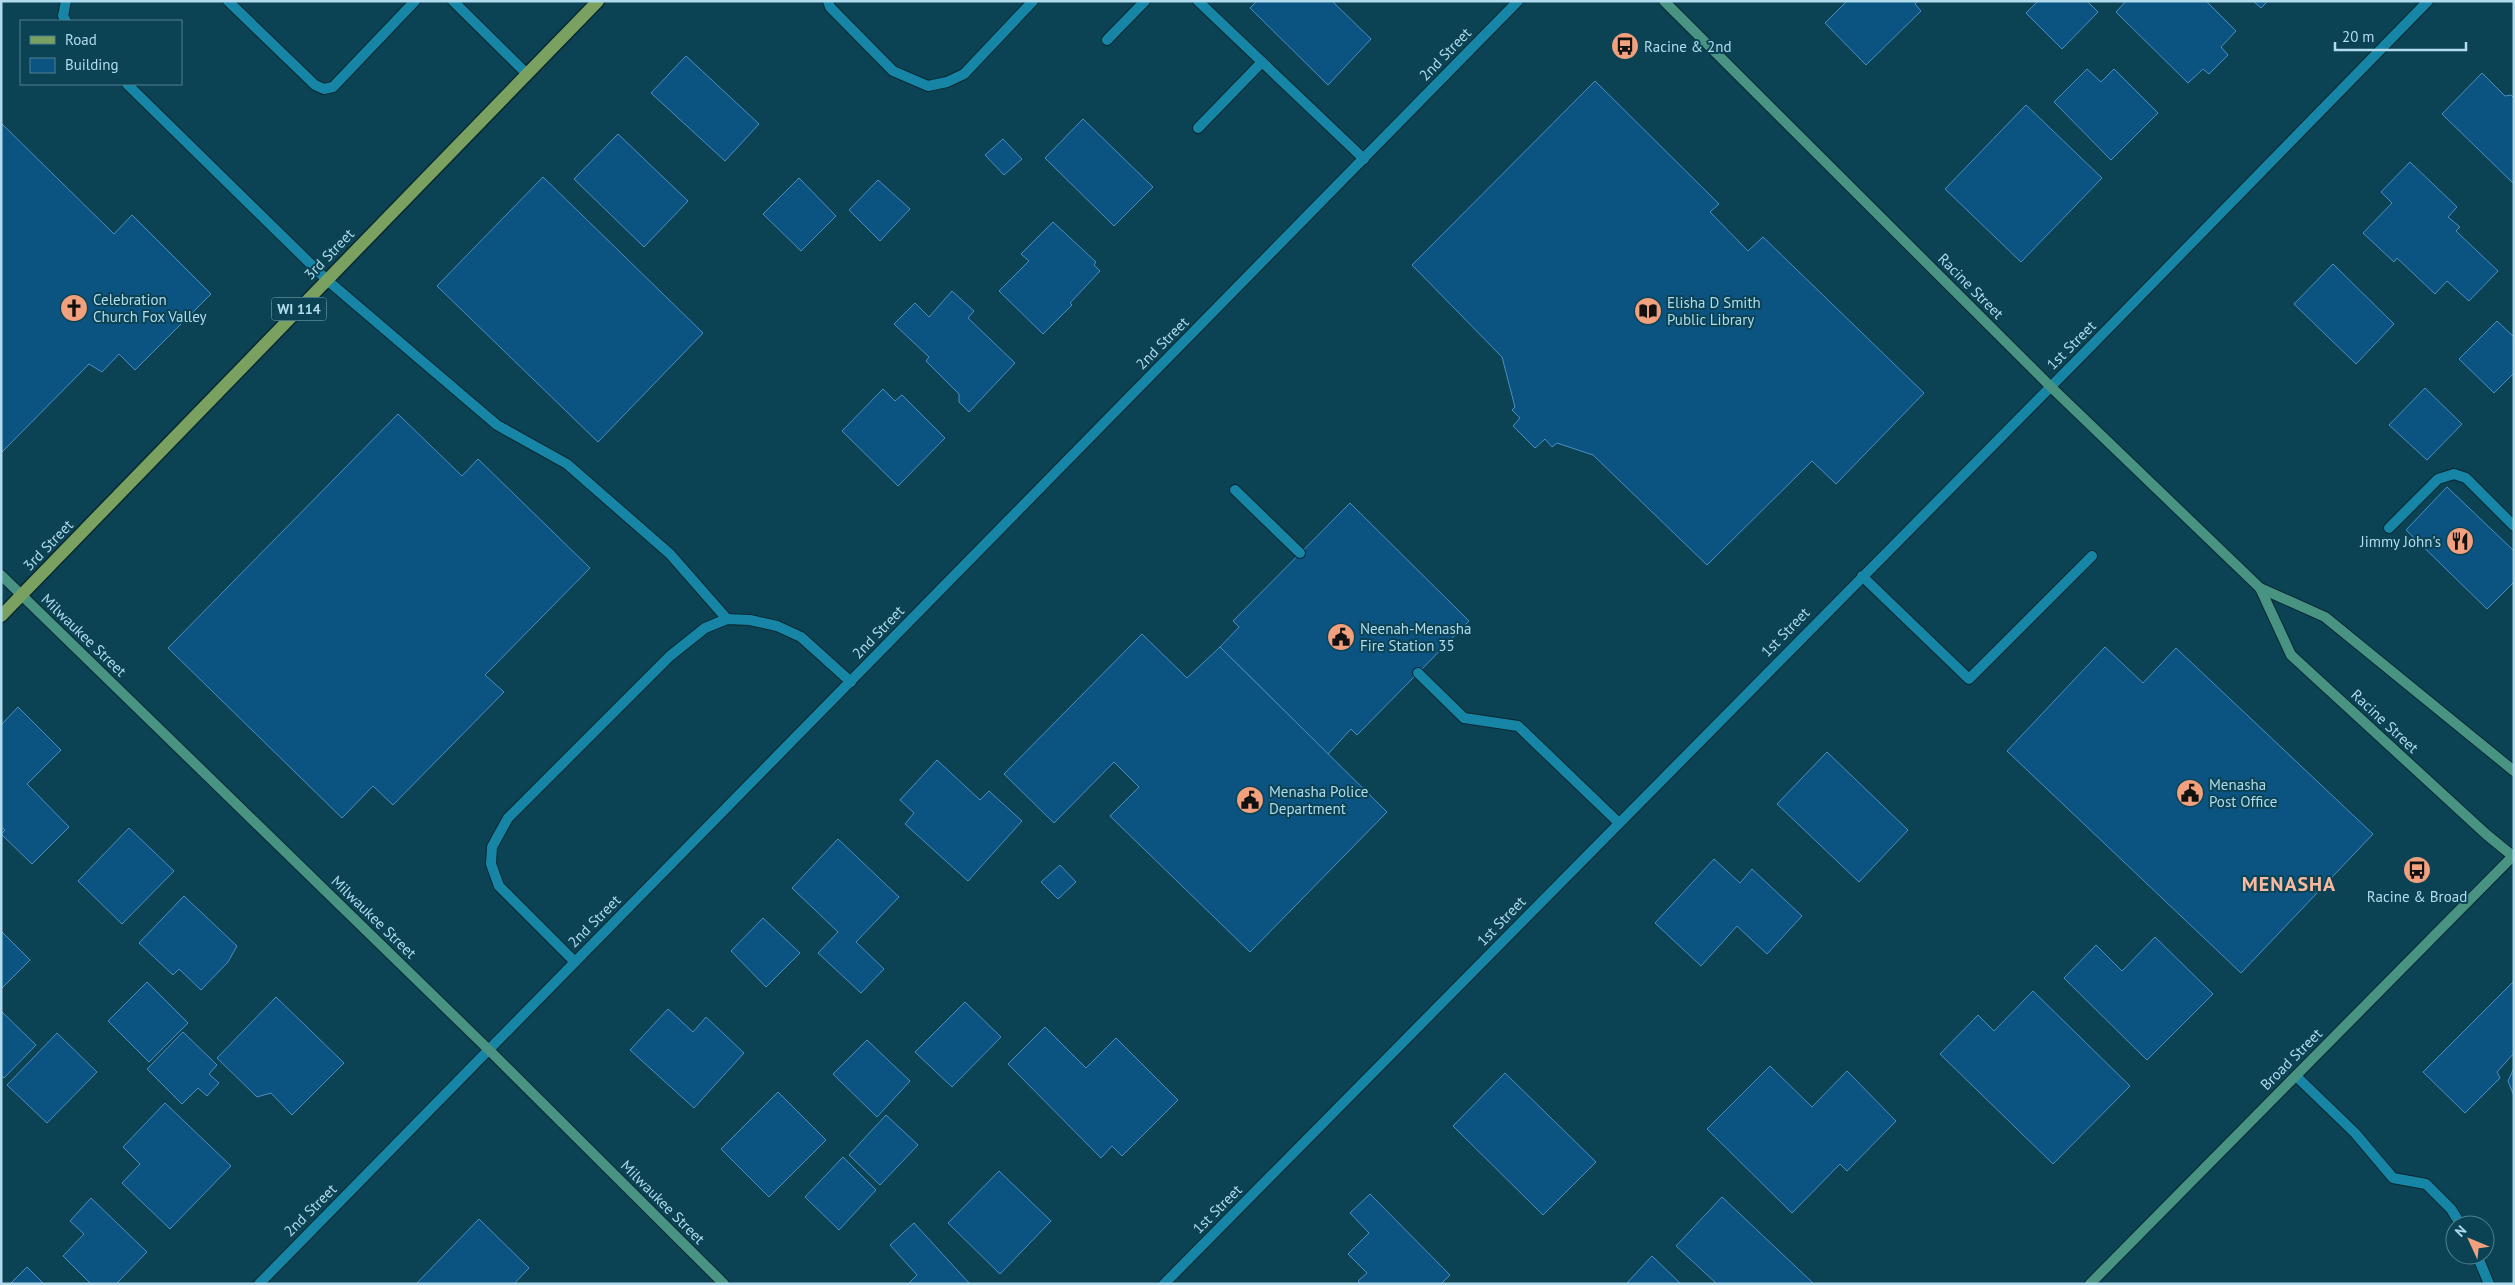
<svg xmlns="http://www.w3.org/2000/svg" width="2515" height="1285" viewBox="0 0 2515 1285" font-family="'PT Sans',sans-serif">
<style>
.building{fill:#0b5380;stroke:#4d8ec1}
.lines{fill:none;stroke-linecap:round;stroke-linejoin:round}
.lane-casing{stroke:#082832;stroke-width:12}
.street-casing{stroke:#082832;stroke-width:12}
.secondary-casing{stroke:#082832;stroke-width:12}
.primary-casing{stroke:#082832;stroke-width:15}
.lane{stroke:#1785a5;stroke-width:10}
.street{stroke:#1785a5;stroke-width:10}
.secondary{stroke:#499383;stroke-width:10}
.primary{stroke:#7ba161;stroke-width:12}
.labels{text-anchor:middle;dominant-baseline:central;stroke-width:4;stroke-linejoin:round;paint-order:stroke}
.shield{fill:#0c4354;stroke:#7faebf;stroke-width:1}
.shield-label{font-size:14px;font-weight:bold;fill:#b0dced}
.poi-label{font-size:15px;fill:#b0dced;stroke:#0c4354;text-anchor:start}
.street-label{font-size:15px;fill:#b0dced;stroke:#0c4354}
.district-label{font-size:20px;font-weight:bold;letter-spacing:1px;fill:#f7baa0;stroke:#0c4354}
</style>
<rect width="100%" height="100%" fill="#0c4354"/>
<g class="building">
<path d="M 1257,1 L 1332,1 L 1371,39 L 1328,85 L 1250,8 Z"/>
<path d="M 1847,1 L 1918,1 L 1915,4 L 1921,11 L 1866,65 L 1825,23 Z"/>
<path d="M 2038,1 L 2087,1 L 2098,12 L 2062,49 L 2026,13 Z"/>
<path d="M 2126,1 L 2206,1 L 2236,31 L 2221,47 L 2228,55 L 2209,74 L 2203,69 L 2188,83 L 2116,12 Z"/>
<path d="M 2253,1 L 2268,1 L 2261,8 Z"/>
<path d="M 686,56 L 759,124 L 725,161 L 651,93 Z"/>
<path d="M 2087,69 L 2101,82 L 2114,69 L 2158,113 L 2111,160 L 2054,102 Z"/>
<path d="M 2482,73 L 2505,96 L 2511,95 L 2514,98 L 2514,184 L 2442,114 Z"/>
<path d="M 1595,81 L 1719,204 L 1710,212 L 1748,251 L 1763,237 L 1924,393 L 1836,484 L 1812,461 L 1707,565 L 1593,455 L 1557,443 L 1552,447 L 1545,439 L 1535,448 L 1513,426 L 1520,418 L 1512,410 L 1515,407 L 1502,357 L 1412,265 Z"/>
<path d="M 2026,105 L 2102,178 L 2021,262 L 1945,189 Z"/>
<path d="M 1083,119 L 1153,187 L 1114,226 L 1045,158 Z"/>
<path d="M 1,123 L 114,234 L 132,215 L 211,294 L 135,370 L 119,354 L 102,372 L 89,364 L 1,453 Z"/>
<path d="M 618,134 L 688,201 L 644,247 L 574,179 Z"/>
<path d="M 1003,139 L 1022,159 L 1004,175 L 985,155 Z"/>
<path d="M 2410,162 L 2457,207 L 2448,217 L 2460,227 L 2456,231 L 2498,271 L 2469,301 L 2447,281 L 2435,294 L 2397,258 L 2394,262 L 2363,233 L 2392,203 L 2381,192 Z"/>
<path d="M 543,177 L 703,333 L 598,442 L 437,286 Z"/>
<path d="M 799,178 L 836,216 L 801,251 L 763,214 Z"/>
<path d="M 878,180 L 910,209 L 880,241 L 849,210 Z"/>
<path d="M 1053,222 L 1096,262 L 1094,265 L 1100,271 L 1070,303 L 1072,305 L 1043,334 L 999,291 L 1029,261 L 1021,254 Z"/>
<path d="M 2333,264 L 2394,324 L 2356,364 L 2294,304 Z"/>
<path d="M 952,291 L 974,311 L 968,318 L 1015,363 L 969,412 L 959,402 L 959,394 L 926,361 L 929,357 L 894,324 L 915,303 L 929,317 Z"/>
<path d="M 2497,321 L 2514,337 L 2514,373 L 2494,393 L 2459,359 Z"/>
<path d="M 2425,388 L 2462,424 L 2427,460 L 2389,425 Z"/>
<path d="M 883,389 L 895,401 L 902,395 L 945,438 L 898,486 L 842,431 Z"/>
<path d="M 398,414 L 462,476 L 478,459 L 590,568 L 485,675 L 504,692 L 393,805 L 373,786 L 342,818 L 168,648 Z"/>
<path d="M 2447,487 L 2514,551 L 2514,582 L 2487,609 L 2406,530 Z"/>
<path d="M 1350,503 L 1469,621 L 1357,735 L 1351,729 L 1328,754 L 1220,647 L 1239,627 L 1233,621 Z"/>
<path d="M 1142,634 L 1187,678 L 1220,647 L 1387,812 L 1250,952 L 1110,816 L 1139,787 L 1114,762 L 1054,823 L 1004,774 Z"/>
<path d="M 2105,647 L 2143,683 L 2176,648 L 2373,834 L 2241,973 L 2007,751 Z"/>
<path d="M 18,707 L 61,750 L 27,784 L 69,827 L 32,864 L 1,834 L 5,830 L 1,827 L 1,725 Z"/>
<path d="M 1827,752 L 1908,830 L 1859,882 L 1777,804 Z"/>
<path d="M 937,760 L 980,800 L 989,791 L 1022,821 L 968,881 L 905,824 L 914,813 L 900,800 Z"/>
<path d="M 129,828 L 174,871 L 122,924 L 78,881 Z"/>
<path d="M 838,839 L 899,897 L 856,942 L 884,969 L 861,993 L 818,953 L 838,932 L 792,888 Z"/>
<path d="M 1714,859 L 1740,883 L 1752,869 L 1802,916 L 1767,954 L 1737,926 L 1701,966 L 1655,923 Z"/>
<path d="M 1060,865 L 1076,882 L 1058,899 L 1041,882 Z"/>
<path d="M 184,896 L 237,946 L 228,962 L 201,990 L 179,969 L 173,975 L 139,943 Z"/>
<path d="M 763,918 L 800,953 L 766,987 L 731,951 Z"/>
<path d="M 1,931 L 30,960 L 1,989 Z"/>
<path d="M 2155,937 L 2213,994 L 2147,1060 L 2064,978 L 2096,945 L 2122,971 Z"/>
<path d="M 2514,981 L 2514,1053 L 2497,1072 L 2500,1078 L 2465,1113 L 2423,1072 Z"/>
<path d="M 147,982 L 188,1023 L 149,1062 L 108,1021 Z"/>
<path d="M 2033,991 L 2130,1086 L 2053,1164 L 1940,1054 L 1978,1015 L 1994,1031 Z"/>
<path d="M 276,997 L 344,1063 L 292,1115 L 271,1093 L 257,1097 L 217,1058 Z"/>
<path d="M 965,1002 L 1001,1037 L 952,1087 L 915,1052 Z"/>
<path d="M 668,1009 L 693,1032 L 706,1017 L 744,1053 L 694,1108 L 630,1050 Z"/>
<path d="M 1,1011 L 36,1045 L 4,1078 L 1,1076 Z"/>
<path d="M 1045,1027 L 1086,1068 L 1116,1038 L 1178,1100 L 1122,1156 L 1112,1146 L 1101,1158 L 1008,1064 Z"/>
<path d="M 183,1032 L 217,1065 L 209,1074 L 219,1083 L 207,1096 L 198,1088 L 182,1104 L 147,1069 Z"/>
<path d="M 57,1033 L 97,1072 L 47,1123 L 7,1085 Z"/>
<path d="M 867,1040 L 910,1081 L 877,1117 L 833,1074 Z"/>
<path d="M 1770,1066 L 1812,1107 L 1847,1071 L 1896,1121 L 1847,1171 L 1840,1164 L 1792,1213 L 1707,1129 Z"/>
<path d="M 2514,1068 L 2514,1096 L 2508,1081 Z"/>
<path d="M 1505,1073 L 1596,1162 L 1543,1215 L 1453,1126 Z"/>
<path d="M 778,1092 L 826,1140 L 769,1197 L 721,1149 Z"/>
<path d="M 165,1103 L 231,1166 L 170,1229 L 122,1183 L 140,1164 L 123,1147 Z"/>
<path d="M 886,1115 L 918,1145 L 880,1185 L 849,1155 Z"/>
<path d="M 843,1157 L 876,1190 L 839,1230 L 805,1197 Z"/>
<path d="M 999,1171 L 1051,1221 L 1000,1274 L 948,1223 Z"/>
<path d="M 1370,1194 L 1450,1275 L 1441,1284 L 1361,1284 L 1358,1281 L 1367,1273 L 1348,1254 L 1369,1233 L 1350,1213 Z"/>
<path d="M 1722,1197 L 1814,1284 L 1717,1284 L 1676,1246 Z"/>
<path d="M 91,1198 L 147,1252 L 116,1284 L 91,1284 L 63,1256 L 84,1234 L 70,1221 Z"/>
<path d="M 479,1219 L 529,1268 L 514,1284 L 416,1284 Z"/>
<path d="M 914,1223 L 970,1284 L 908,1284 L 917,1275 L 890,1245 Z"/>
<path d="M 1652,1256 L 1681,1284 L 1626,1284 Z"/>
<path d="M 27,1267 L 44,1284 L 10,1284 Z"/>
</g>
<g class="lines">
<g class="lane-casing">
<g id="lane">
<path d="M 228,1 L 315,85 L 324,89 L 333,87 L 415,1"/>
<path d="M 453,1 L 527,74"/>
<path d="M 828,1 L 830,7 L 893,71 L 928,86 L 947,82 L 964,74 L 1033,1"/>
<path d="M 1198,1 L 1364,159"/>
<path d="M 66,21 L 63,16 L 66,1"/>
<path d="M 1107,40 L 1145,1"/>
<path d="M 127,84 L 327,280 L 497,425 L 567,464 L 670,554 L 727,619"/>
<path d="M 1198,128 L 1262,62"/>
<path d="M 1235,490 L 1300,553"/>
<path d="M 2389,528 L 2438,479 L 2454,474 L 2466,478 L 2514,526"/>
<path d="M 1862,576 L 1969,679 L 2092,556"/>
<path d="M 1418,673 L 1464,718 L 1518,726 L 1619,823"/>
<path d="M 575,962 L 499,886 L 491,864 L 492,847 L 508,818 L 670,656 L 705,628 L 727,619 L 750,620 L 777,626 L 801,637 L 851,682"/>
<path d="M 2296,1076 L 2355,1133 L 2393,1178 L 2426,1184 L 2451,1209 L 2461,1225"/>
<path d="M 2477,1255 L 2489,1284"/>
</g>
</g>
<g class="street-casing">
<g id="street">
<path d="M 259,1284 L 1518,1"/>
<path d="M 1164,1284 L 2090,347 L 2428,1"/>
</g>
</g>
<g class="secondary-casing">
<g id="secondary">
<path d="M 1664,1 L 2051,387 L 2260,588 L 2325,617 L 2514,771"/>
<path d="M 1,575 L 489,1050 L 724,1284"/>
<path d="M 2260,588 L 2291,655 L 2487,835 L 2514,857"/>
<path d="M 2090,1284 L 2513,856"/>
</g>
</g>
<g class="primary-casing">
<path id="primary" d="M 1,616 L 598,1"/>
</g>
<use href="#lane" class="lane"/>
<use href="#street" class="street"/>
<use href="#secondary" class="secondary"/>
<use href="#primary" class="primary"/>
</g>
<defs>
<g id="bus-disc" transform="scale(1.4375)"><circle r="9.5" fill="#f2a17e" stroke="#0c4354"/><path d="M-5-6H5V4H4V6H2V4H-2V6H-4V4H-5ZM-3.5-4V0h7V-4ZM-3.5 1.2v1.5H-2V1.2ZM2 1.2v1.5H3.5V1.2Z" fill="#111"/></g>
<g id="church-disc" transform="scale(1.4375)"><circle r="9.5" fill="#f2a17e" stroke="#0c4354"/><path d="M-1.2-6h2.4v3.5h3.3v2.4h-3.3V6h-2.4V-.1h-3.3v-2.4h3.3Z" fill="#111"/></g>
<g id="library-disc" transform="scale(1.4375)"><circle r="9.5" fill="#f2a17e" stroke="#0c4354"/><path d="M-6-4Q-3-5.5-.7-3.5V5Q-3 3-6 4ZM6-4Q3-5.5 .7-3.5V5Q3 3 6 4Z" fill="#111"/></g>
<g id="restaurant-disc" transform="scale(1.4375)"><circle r="9.5" fill="#f2a17e" stroke="#0c4354"/><path d="M-5-6h1v4h1v-4h1v4h1v-4h1v5L-1.5 .5V6h-2V.5L-5-1ZM5-6V6H3V1.5H1.5Q1.5-4 5-6Z" fill="#111"/></g>
<g id="civic-disc" transform="scale(1.4375)"><circle r="9.5" fill="#f2a17e" stroke="#0c4354"/><path d="M-.6-6.5H3V-4.5H.6V-3L4-1V1h2V6H-6V1h2V-1L-.6-3ZM-1.2 2.5V6h2.4V2.5Z" fill="#111"/></g>
</defs>
<g fill-rule="evenodd">
<use href="#bus-disc" x="1625" y="46"/>
<use href="#church-disc" x="74" y="308"/>
<use href="#library-disc" x="1648" y="311"/>
<use href="#restaurant-disc" x="2460" y="541"/>
<use href="#civic-disc" x="1341" y="637"/>
<use href="#civic-disc" x="2190" y="793"/>
<use href="#civic-disc" x="1250" y="800"/>
<use href="#bus-disc" x="2417" y="870"/>
</g>
<g class="labels">
<rect class="shield" x="271.5" y="297.5" width="55" height="23" rx="4"/>
<g class="shield-label">
<text x="299" y="309">WI 114</text>
</g>
<g class="poi-label">
<text x="1644" y="46">Racine &amp; 2nd</text>
<text x="93" y="299">Celebration<tspan x="93" dy="17">Church Fox Valley</tspan></text>
<text x="1667" y="302">Elisha D Smith<tspan x="1667" dy="17">Public Library</tspan></text>
<text x="2441" y="541" text-anchor="end">Jimmy John's</text>
<text x="1360" y="628">Neenah-Menasha<tspan x="1360" dy="17">Fire Station 35</tspan></text>
<text x="2209" y="784">Menasha<tspan x="2209" dy="17">Post Office</tspan></text>
<text x="1269" y="791">Menasha Police<tspan x="1269" dy="17">Department</tspan></text>
<text x="2417" y="896" text-anchor="middle">Racine &amp; Broad</text>
</g>
<g class="street-label">
<text transform="translate(1445 54) rotate(-46)">2nd Street</text>
<text transform="translate(329 254) rotate(-46)">3rd Street</text>
<text transform="translate(1971 286) rotate(45)">Racine Street</text>
<text transform="translate(1162 343) rotate(-45)">2nd Street</text>
<text transform="translate(2071 345) rotate(-45)">1st Street</text>
<text transform="translate(48 545) rotate(-46)">3rd Street</text>
<text transform="translate(878 632) rotate(-46)">2nd Street</text>
<text transform="translate(1785 632) rotate(-46)">1st Street</text>
<text transform="translate(84 635) rotate(44)">Milwaukee Street</text>
<text transform="translate(2385 721) rotate(43)">Racine Street</text>
<text transform="translate(374 917) rotate(44)">Milwaukee Street</text>
<text transform="translate(594 921) rotate(-45)">2nd Street</text>
<text transform="translate(1501 921) rotate(-46)">1st Street</text>
<text transform="translate(2291 1059) rotate(-45)">Broad Street</text>
<text transform="translate(663 1202) rotate(45)">Milwaukee Street</text>
<text transform="translate(1217 1209) rotate(-45)">1st Street</text>
<text transform="translate(310 1210) rotate(-45)">2nd Street</text>
</g>
<g class="district-label">
<text x="2289" y="884">MENASHA</text>
</g>
</g>
<rect width="2515" height="1285" fill="none" stroke="#b0dced" stroke-width="5"/>
<rect x="20" y="20" width="162" height="65" fill="#0c4354" stroke="#4e8091"/>
<rect x="30" y="36" width="25" height="8" fill="#7ba161" stroke="#4e8091"/>
<text x="65" y="45" font-size="15" fill="#b0dced">Road</text>
<rect x="30" y="58" width="25" height="15" fill="#0b5380" stroke="#4e8091"/>
<text x="65" y="70" font-size="15" fill="#b0dced">Building</text>
<g transform="translate(2470 1240) rotate(314)"><circle r="24" fill="#0c4354" stroke="#4e8091"/>
<path d="M0-4L9 19L0 12L-9 19Z" fill="#f2a17e"/>
<text y="-8" font-size="14" font-weight="bold" text-anchor="middle" fill="#b0dced">N</text>
</g>
<path d="M2335 42v8h131v-8" fill="none" stroke="#b0dced" stroke-width="2.5"/>
<text x="2342" y="42" font-size="15" fill="#b0dced" stroke="#0c4354" stroke-width="4" paint-order="stroke">20 m</text>
</svg>
